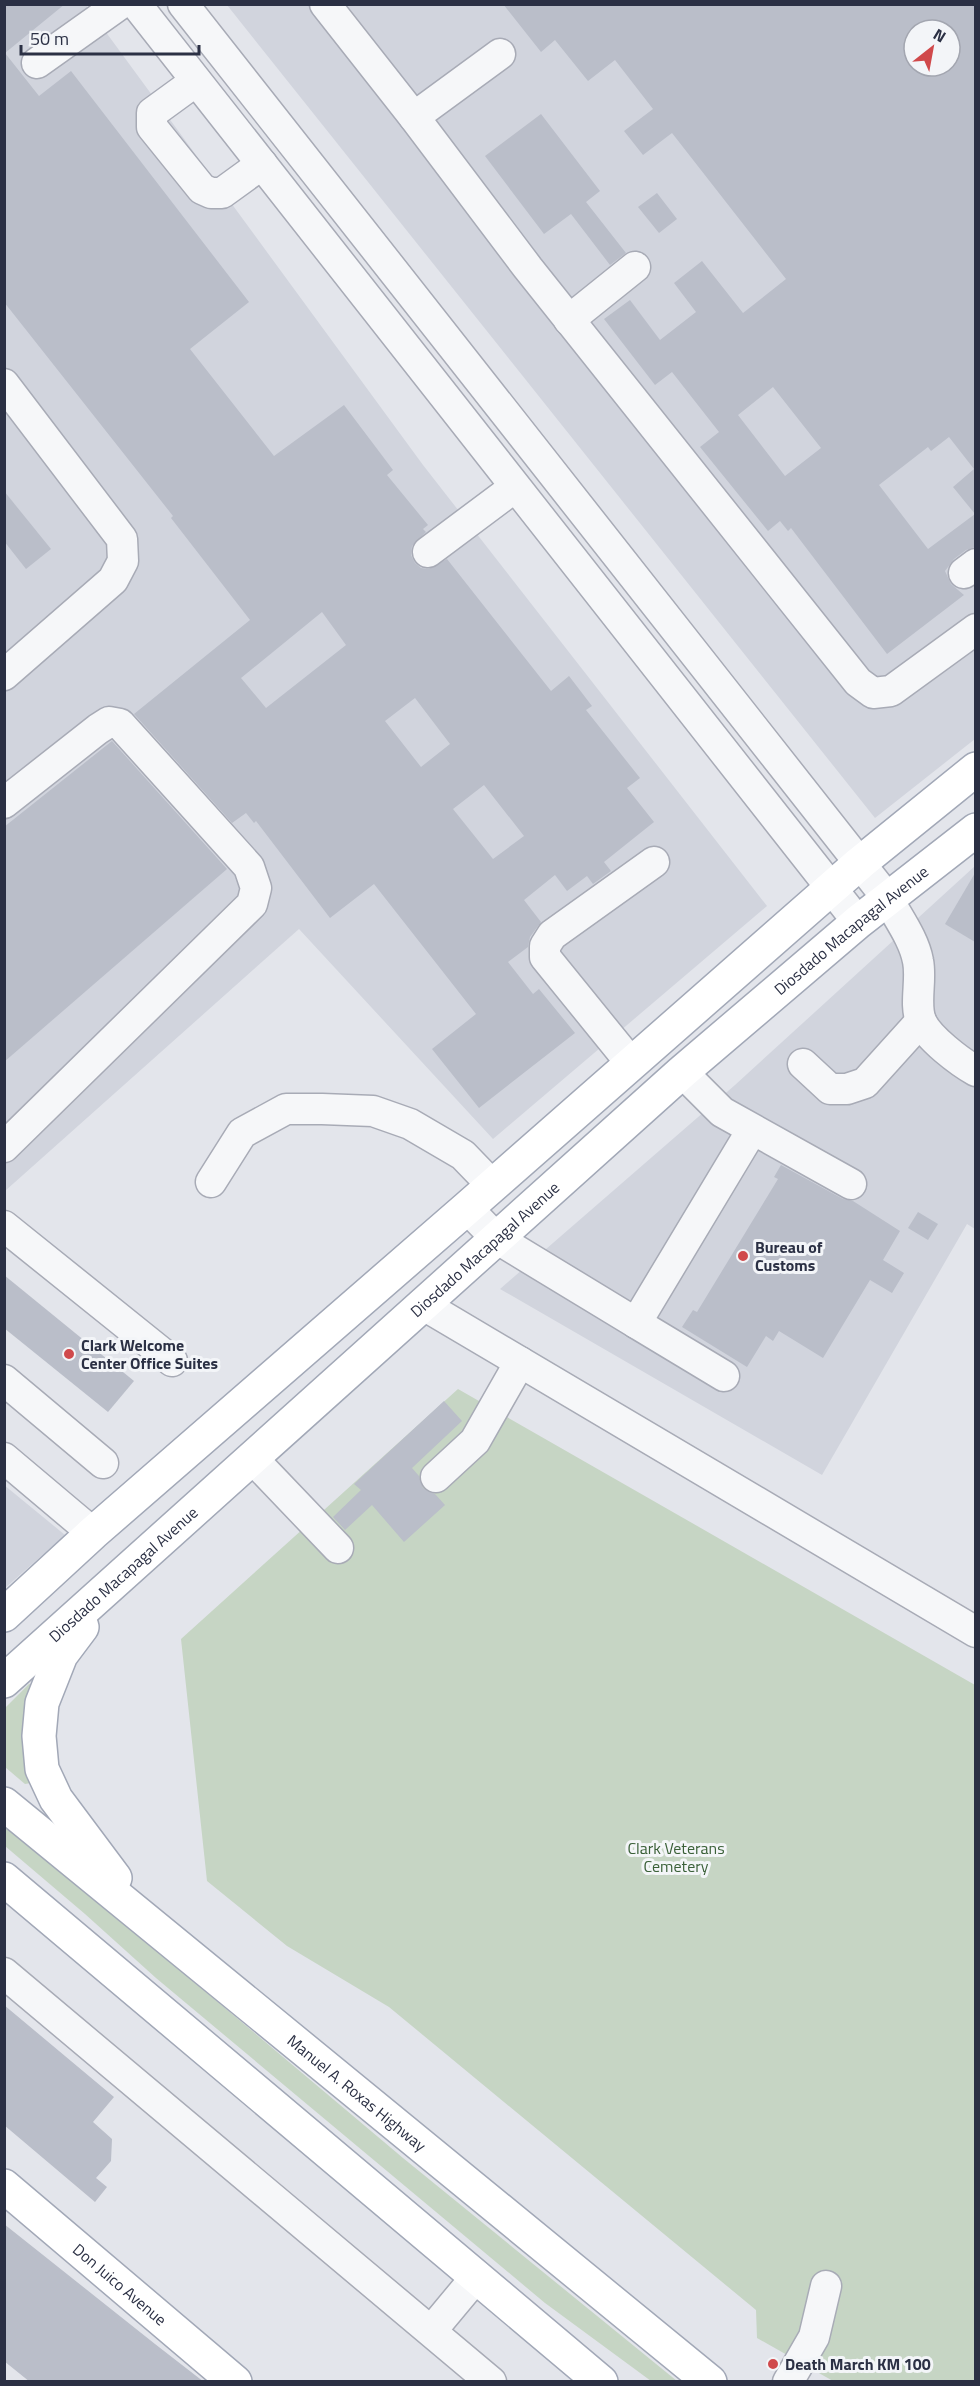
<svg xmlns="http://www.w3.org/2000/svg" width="980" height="2386" viewBox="0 0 980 2386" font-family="'Titillium Web',sans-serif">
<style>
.built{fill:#d1d4dd;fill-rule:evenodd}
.green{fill:#c6d5c4}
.building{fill:#babec9;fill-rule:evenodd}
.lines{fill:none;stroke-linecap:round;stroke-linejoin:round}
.minor-casing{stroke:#a8abb6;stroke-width:33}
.major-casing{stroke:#a2a8b7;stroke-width:36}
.minor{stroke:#f6f7f9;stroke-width:30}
.major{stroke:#fff;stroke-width:33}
.poi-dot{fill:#d0494b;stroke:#f3f5f8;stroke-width:2}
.labels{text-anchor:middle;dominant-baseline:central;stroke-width:6;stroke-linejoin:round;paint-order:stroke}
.street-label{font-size:16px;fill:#2b3044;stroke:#f3f5f8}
.poi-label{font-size:16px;font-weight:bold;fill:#2b3044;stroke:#f3f5f8;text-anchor:start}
.park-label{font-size:16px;fill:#3a6038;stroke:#f3f5f8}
</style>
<rect width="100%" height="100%" fill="#e3e5eb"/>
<g class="built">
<path d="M 5,5 L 86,5 L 423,465 L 767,906 L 493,1139 L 299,929 L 5,1191 Z"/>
<path d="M 227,5 L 975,5 L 975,739 L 875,818 ZM 914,30 L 950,30 L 950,66 L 914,66 Z"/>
<path d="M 975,866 L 975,1229 L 967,1224 L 822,1475 L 500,1289 L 735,1085 Z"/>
<path d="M 4,1485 L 65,1535 L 5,1588 L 4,1588 Z"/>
</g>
<g class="green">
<path d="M 458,1389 L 975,1685 L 975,2381 L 833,2381 L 757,2338 L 756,2310 L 389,2007 L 287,1946 L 207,1881 L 181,1639 Z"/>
<path d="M 29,1684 L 33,1684 L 31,1783 L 25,1784 L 5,1767 L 5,1708 Z"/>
<path d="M 4,1826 L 60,1869 L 403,2158 L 677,2381 L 651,2381 L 545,2303 L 156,1978 L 85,1914 L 5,1846 Z"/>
</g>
<g class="building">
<path d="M 4,4 L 65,4 L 5,53 L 39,96 L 71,71 L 249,302 L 190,349 L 274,456 L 344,405 L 393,470 L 387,475 L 428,525 L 423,529 L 426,532 L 412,546 L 411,555 L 415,563 L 421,568 L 429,569 L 447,559 L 551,691 L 569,676 L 592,706 L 586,710 L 640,778 L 627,788 L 654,822 L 604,862 L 611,871 L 593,884 L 587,876 L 567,891 L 555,875 L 524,900 L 541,922 L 530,937 L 528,947 L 508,962 L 533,994 L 539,989 L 575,1033 L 479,1108 L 432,1049 L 476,1014 L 374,884 L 330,918 L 256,821 L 254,823 L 246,813 L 232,823 L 134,714 L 250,620 L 171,518 L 173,516 L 4,302 ZM 322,612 L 346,645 L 266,708 L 241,678 ZM 415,698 L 450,744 L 421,767 L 385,721 ZM 484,785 L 524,836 L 493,859 L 453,809 Z"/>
<path d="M 503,4 L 975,4 L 975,547 L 966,550 L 954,559 L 945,571 L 951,584 L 964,595 L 887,654 L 791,528 L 788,531 L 780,521 L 768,531 L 700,447 L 719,432 L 672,372 L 655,385 L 604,319 L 630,300 L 660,340 L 696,312 L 674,283 L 702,261 L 743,313 L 786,279 L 672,133 L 643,155 L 624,131 L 653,109 L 615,60 L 588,81 L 555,40 L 541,52 ZM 914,30 L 950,30 L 950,66 L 914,66 ZM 773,387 L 821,448 L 785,476 L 738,415 ZM 949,437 L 974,469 L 953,487 L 975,514 L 928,549 L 879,485 L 928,447 L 931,451 Z"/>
<path d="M 541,114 L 600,191 L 586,202 L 626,253 L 610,265 L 571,214 L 544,234 L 485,156 Z"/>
<path d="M 657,193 L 677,219 L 659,233 L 638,207 Z"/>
<path d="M 4,491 L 51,549 L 26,569 L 4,541 Z"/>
<path d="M 112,741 L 227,869 L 4,1062 L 4,827 Z"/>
<path d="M 975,873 L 975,942 L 945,924 Z"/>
<path d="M 781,1165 L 843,1199 L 853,1201 L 900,1231 L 883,1260 L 904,1273 L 892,1293 L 870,1280 L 823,1358 L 779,1331 L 773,1341 L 766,1336 L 747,1367 L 682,1327 L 693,1310 L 697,1312 L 778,1179 L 774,1177 Z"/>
<path d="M 918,1212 L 938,1224 L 928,1240 L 908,1228 Z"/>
<path d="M 4,1275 L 134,1381 L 108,1412 L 4,1328 Z"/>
<path d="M 444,1401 L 462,1421 L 412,1468 L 419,1476 L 423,1488 L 435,1494 L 445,1505 L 404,1542 L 372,1505 L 345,1530 L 333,1517 L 361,1490 L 354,1484 Z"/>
<path d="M 4,2005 L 114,2097 L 93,2122 L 112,2139 L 111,2161 L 96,2178 L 107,2187 L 95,2202 L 4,2125 Z"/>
<path d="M 4,2224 L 155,2344 L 204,2382 L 30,2382 L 4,2361 Z"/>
</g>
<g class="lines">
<g class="minor-casing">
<g id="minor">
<path d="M 136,4 L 858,922"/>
<path d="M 183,4 L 888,899 C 898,918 914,939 918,961 C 922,980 914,1004 921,1021 C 928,1038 960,1062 976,1071"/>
<path d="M 325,4 L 414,117 L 528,268 L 858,682 L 873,693 L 891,691 L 976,629"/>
<path d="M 37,63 L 120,4"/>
<path d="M 196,81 L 152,113 L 152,127 L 202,189 L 211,193 L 222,193 L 262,164"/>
<path d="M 414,117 L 500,54"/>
<path d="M 569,320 L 635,267"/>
<path d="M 4,384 L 122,539 L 123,561 L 113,580 L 4,675"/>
<path d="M 428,552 L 515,487"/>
<path d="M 964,573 L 976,564"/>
<path d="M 4,803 L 98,729 L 109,722 L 120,724 L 249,867 L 256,888 L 252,904 L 4,1147"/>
<path d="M 631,1063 L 545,957 L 545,946 L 552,935 L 654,862"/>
<path d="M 803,1064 L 830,1089 L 847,1089 L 865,1083 L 921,1021"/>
<path d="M 682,1072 L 722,1112 L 851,1184"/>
<path d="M 211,1182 L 242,1133 L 286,1109 L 322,1109 L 373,1111 L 410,1124 L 463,1155 L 492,1185"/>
<path d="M 467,1208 L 496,1238 L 636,1323"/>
<path d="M 4,1226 L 172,1361"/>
<path d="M 422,1304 L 976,1632"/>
<path d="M 724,1376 L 636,1323 L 752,1130"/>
<path d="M 4,1380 L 103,1463"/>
<path d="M 4,1458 L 93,1533"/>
<path d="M 252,1458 L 338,1548"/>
<path d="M 436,1477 L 475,1441 L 520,1362"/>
<path d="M 4,1973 L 491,2382"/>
<path d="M 432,2330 L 477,2276"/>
<path d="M 788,2382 L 814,2337 L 826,2286"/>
</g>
</g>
<g class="major-casing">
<g id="major">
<path d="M 4,1615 L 93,1533 L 467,1208 L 860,863 L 976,769"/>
<path d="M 82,1627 L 61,1655 L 42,1703 L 39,1736 L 42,1769 L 56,1799 L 115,1878"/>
<path id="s1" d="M 4,1681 L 682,1072 L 858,922 L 976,830"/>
<path id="s2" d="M 4,1804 L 710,2382"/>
<path d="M 4,1879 L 601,2382"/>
<path id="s3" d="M 4,2186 L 235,2382"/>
</g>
</g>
<use href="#minor" class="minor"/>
<use href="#major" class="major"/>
</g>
<g class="poi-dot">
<circle cx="743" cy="1256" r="6"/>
<circle cx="69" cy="1354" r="6"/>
<circle cx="773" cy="2364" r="6"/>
</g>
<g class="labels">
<g class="street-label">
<text stroke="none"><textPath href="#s1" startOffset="1132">Diosdado Macapagal Avenue</textPath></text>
<text stroke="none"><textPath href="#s1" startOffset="646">Diosdado Macapagal Avenue</textPath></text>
<text stroke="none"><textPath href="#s1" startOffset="160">Diosdado Macapagal Avenue</textPath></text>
<text stroke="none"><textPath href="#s2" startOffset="456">Manuel A. Roxas Highway</textPath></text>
<text stroke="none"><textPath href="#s3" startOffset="152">Don Juico Avenue</textPath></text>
</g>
<g class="poi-label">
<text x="755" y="1247">Bureau of<tspan x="755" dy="18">Customs</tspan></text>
<text x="81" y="1345">Clark Welcome<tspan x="81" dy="18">Center Office Suites</tspan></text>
<text x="785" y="2364">Death March KM 100</text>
</g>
<g class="park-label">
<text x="676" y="1848">Clark Veterans<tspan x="676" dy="18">Cemetery</tspan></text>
</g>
</g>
<rect width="980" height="2386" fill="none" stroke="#2b3044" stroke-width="12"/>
<g transform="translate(932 48) rotate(31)"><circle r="28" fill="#f3f5f8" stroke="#a3a6b0" stroke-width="1.5"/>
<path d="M0-4.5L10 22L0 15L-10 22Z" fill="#d0494b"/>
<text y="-9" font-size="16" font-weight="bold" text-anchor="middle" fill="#2b3044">N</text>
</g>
<path d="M21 45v9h178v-9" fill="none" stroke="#2b3044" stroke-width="3"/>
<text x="30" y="45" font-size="18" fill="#2b3044" stroke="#f3f5f8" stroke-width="4.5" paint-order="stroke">50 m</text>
</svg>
